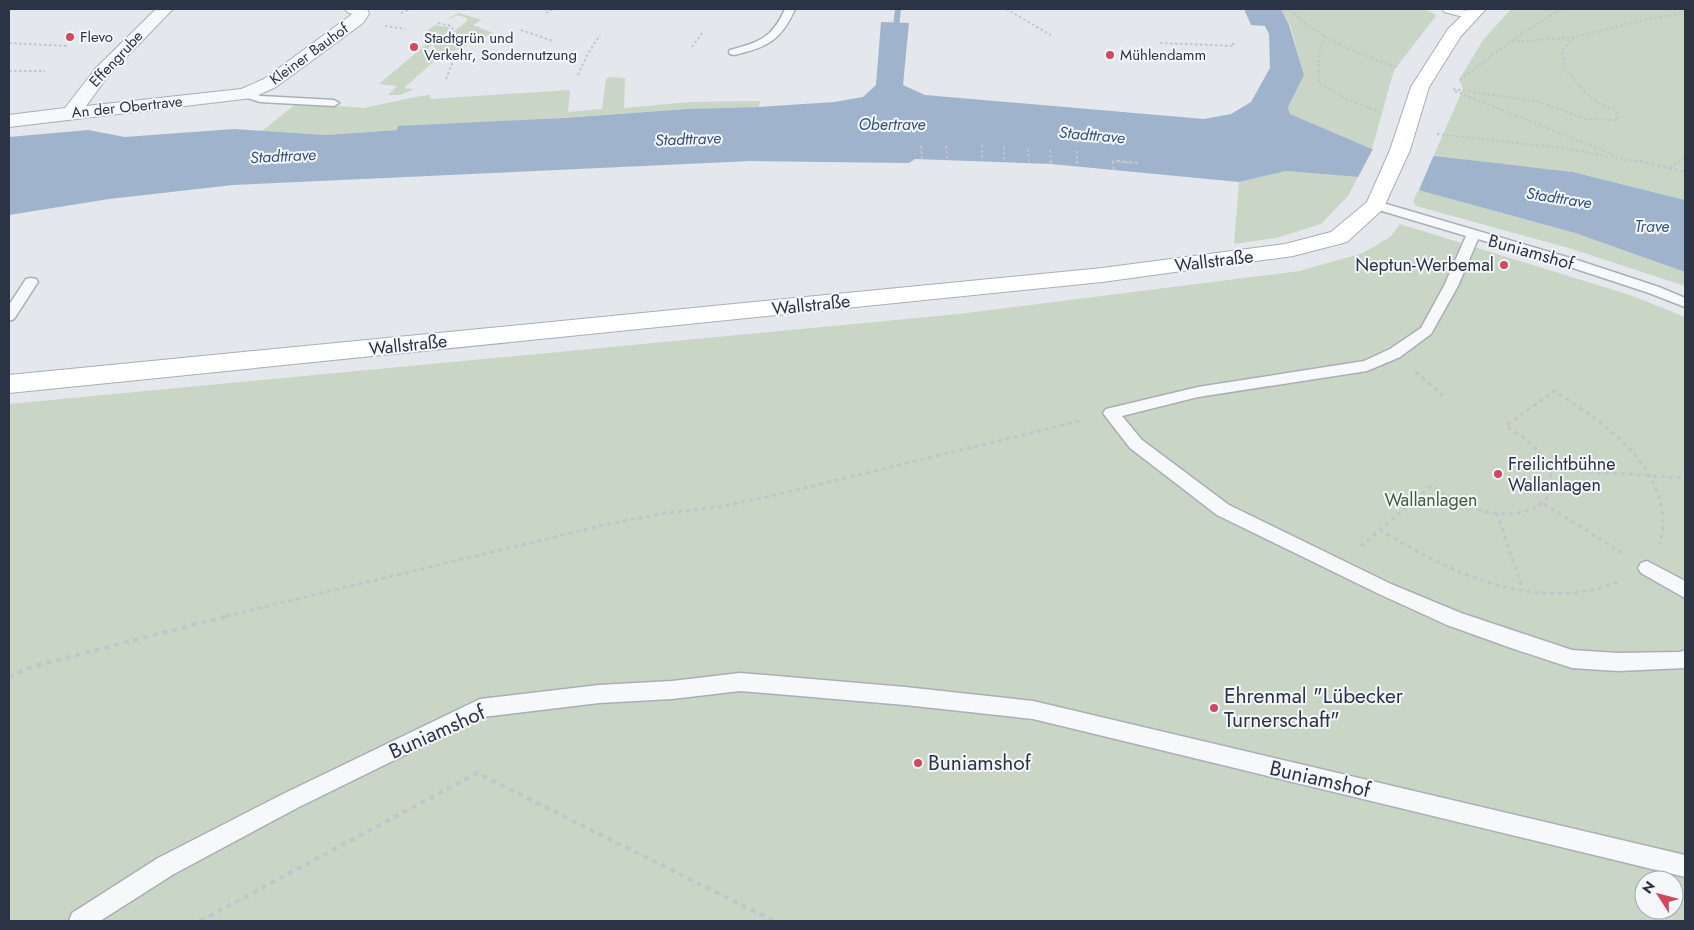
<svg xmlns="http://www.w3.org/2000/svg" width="1694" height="930" viewBox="0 0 1694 930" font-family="Jost,sans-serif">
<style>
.green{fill:#c9d6c5;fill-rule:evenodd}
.water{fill:#9fb4cc}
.pier{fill:#e4e7ec}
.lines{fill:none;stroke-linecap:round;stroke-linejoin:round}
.stream{fill:#9fb4cc;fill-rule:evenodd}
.lane-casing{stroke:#a9aeb7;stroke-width:3}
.street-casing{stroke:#a9aeb7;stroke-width:2}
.secondary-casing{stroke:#a9aeb7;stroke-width:2}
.path-far3{stroke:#c2c5cb;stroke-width:2;stroke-dasharray:2.5 2.5;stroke-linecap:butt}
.path-far2{stroke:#c2c5cb;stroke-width:2.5;stroke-dasharray:3 3;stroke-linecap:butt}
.path-far1{stroke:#c2c5cb;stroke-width:3;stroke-dasharray:4 4;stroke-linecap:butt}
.path{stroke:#c2c5cb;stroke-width:4;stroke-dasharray:5 5;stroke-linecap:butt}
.lane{fill:#f7f8fa;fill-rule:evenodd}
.street{fill:#f7f8fa;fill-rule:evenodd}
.secondary{fill:#fff;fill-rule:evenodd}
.poi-dot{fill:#d1495b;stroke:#f4f6f9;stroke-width:2}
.labels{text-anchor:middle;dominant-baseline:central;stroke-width:4;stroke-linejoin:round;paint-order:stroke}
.far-poi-label{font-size:15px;fill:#2b3445;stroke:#f4f6f9;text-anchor:start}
.far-street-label{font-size:15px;fill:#2b3445;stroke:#f4f6f9}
.far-water-label{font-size:16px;font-style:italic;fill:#34527a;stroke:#f4f6f9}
.street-label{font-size:18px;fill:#2b3445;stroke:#f4f6f9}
.poi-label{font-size:18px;fill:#2b3445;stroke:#f4f6f9;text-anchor:end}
.park-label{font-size:18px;fill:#3f6138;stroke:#f4f6f9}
.near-poi-label{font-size:21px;fill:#2b3445;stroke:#f4f6f9;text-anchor:start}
.near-street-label{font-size:21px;fill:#2b3445;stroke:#f4f6f9}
</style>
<rect width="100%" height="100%" fill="#e4e7ec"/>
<g class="green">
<path d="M 1281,9 L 1392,9 L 1425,10 L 1435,14 L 1436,16 L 1394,70 L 1372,149 L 1290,114 L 1288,107 L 1304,75 L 1290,25 Z"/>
<path d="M 1511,9 L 1685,9 L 1685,200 L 1573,172 L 1433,157 L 1463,89 L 1459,80 L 1483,40 Z"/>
<path d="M 459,13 L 481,20 L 473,25 L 493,33 L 449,53 L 433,49 L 467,21 L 467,18 L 458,15 L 445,20 Z"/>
<path d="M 435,25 L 448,27 L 449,30 L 425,51 L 440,56 L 404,88 L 414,89 L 400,95 L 388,95 L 397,86 L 379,84 L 436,36 L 424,33 Z"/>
<path d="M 608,77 L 625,78 L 624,108 L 690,102 L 760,101 L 759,107 L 686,109 L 326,135 L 262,131 L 297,103 L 364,108 L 415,97 L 430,95 L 430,99 L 570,90 L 568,112 L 602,109 L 606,80 Z"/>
<path d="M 1286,171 L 1358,177 L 1348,196 L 1321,224 L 1276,238 L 1234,244 L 1239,182 Z"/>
<path d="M 1418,190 L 1575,233 L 1685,272 L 1685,286 L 1572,249 L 1416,206 L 1413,202 Z"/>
<path d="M 1400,224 L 1633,296 L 1685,317 L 1685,921 L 9,921 L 9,404 L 959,314 L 1299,271 L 1363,253 L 1390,237 ZM 1644,880 L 1674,880 L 1674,910 L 1644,910 Z"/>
</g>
<path class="water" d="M 1244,9 L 1281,9 L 1289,25 L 1304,75 L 1288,107 L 1290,114 L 1372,149 L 1573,172 L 1685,200 L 1685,272 L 1575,233 L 1418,190 L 1358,177 L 1286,171 L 1239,182 L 1051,164 L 915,159 L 909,163 L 751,161 L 233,185 L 109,199 L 9,215 L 9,137 L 88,130 L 125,137 L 234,129 L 326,135 L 397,130 L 398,126 L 564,118 L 686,109 L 759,107 L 834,102 L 863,97 L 876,85 L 881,22 L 909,23 L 903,85 L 925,95 L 1204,119 L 1231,114 L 1251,102 L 1270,68 L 1269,34 L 1265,26 L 1251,25 Z"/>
<path class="pier" d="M 1374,147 L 1434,155 L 1418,192 L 1357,179 Z"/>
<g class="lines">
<path class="stream" d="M 895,9 L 901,9 L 898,37 L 895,39 L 892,37 Z"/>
<g class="lane-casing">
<g id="lane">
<path d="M 785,9 L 795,9 C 781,41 767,47 734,55 L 730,54 L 729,52 L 730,50 C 760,42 772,38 785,9 Z"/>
<path d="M 245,91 L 261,96 L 334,100 L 339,103 L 334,106 L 260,102 L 241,96 L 240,94 L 241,92 Z"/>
<path d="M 1376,201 L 1577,260 L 1659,287 L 1685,298 L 1685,307 L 1649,293 L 1567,266 L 1478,239 L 1458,286 L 1431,334 L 1400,357 L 1367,371 L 1198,397 L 1122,416 L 1142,440 L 1229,505 L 1391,584 L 1461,613 L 1572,650 L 1618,653 L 1680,652 L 1685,650 L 1685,668 L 1618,671 L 1572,668 L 1514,649 L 1447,625 L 1379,594 L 1217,515 L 1130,448 L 1106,417 L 1103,413 L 1106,409 L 1198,387 L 1364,361 L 1390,349 L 1421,328 L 1444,286 L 1466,236 L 1372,208 L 1370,205 Z"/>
<path d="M 31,278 L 36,279 L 38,282 L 14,319 L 9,321 L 9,305 L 26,279 Z"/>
<path d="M 1647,561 L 1685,581 L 1685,598 L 1641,573 L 1638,568 L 1641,563 Z"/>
<path d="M 740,673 L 905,687 L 1033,701 L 1685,855 L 1685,877 L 1033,719 L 905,705 L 740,691 L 672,699 L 599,703 L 482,717 L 299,807 L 174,874 L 100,921 L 69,921 L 72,913 L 158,858 L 285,793 L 480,699 L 599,685 L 672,681 Z"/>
</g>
</g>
<g class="street-casing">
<g id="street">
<path d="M 156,9 L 173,9 L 108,76 L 86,106 L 241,89 L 264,79 L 351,15 L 352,14 L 347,12 L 345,9 L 367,9 L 369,14 L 363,23 L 276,87 L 252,98 L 9,127 L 9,115 L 65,108 L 96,68 Z"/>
<path d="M 1442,9 L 1477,11 L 1479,14 L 1477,17 L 1471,19 L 1444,12 Z"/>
</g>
</g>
<g class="secondary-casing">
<path id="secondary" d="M 1469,9 L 1486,9 L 1461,36 L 1429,87 L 1410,150 L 1383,209 L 1347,242 L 1293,256 L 1102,282 L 9,393 L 9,375 L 1102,268 L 1285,244 L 1331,232 L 1367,202 L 1390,150 L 1411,87 L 1448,29 Z"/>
</g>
<g class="path-far3">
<path d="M 1006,9 L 1051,35"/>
<path d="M 1290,9 C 1318,39 1360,54 1398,68"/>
<path d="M 401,13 L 410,9"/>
<path d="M 546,13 L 553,9"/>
<path d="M 438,23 L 451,26 L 453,30 L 429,51 L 454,59 L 446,79"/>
<path d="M 385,26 L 406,29"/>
<path d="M 521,30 L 553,41"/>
<path d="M 1324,35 L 1318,61 L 1319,83 L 1348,100 L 1380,112"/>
<path d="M 1512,42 L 1574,37"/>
<path d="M 9,43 L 67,46"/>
<path d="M 1160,43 L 1234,46 L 1233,43"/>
<path d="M 692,47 L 703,32"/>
<path d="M 9,71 L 45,71"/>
<path d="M 578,75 L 587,55 L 600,35"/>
<path d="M 1460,80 L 1524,32 L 1561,9"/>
<path d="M 1453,89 L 1540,102 L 1585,119 L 1618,120 L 1617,112 L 1592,99 L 1575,81 L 1565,69 L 1562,51 L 1574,37 L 1648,19 L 1685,13"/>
<path d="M 1455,91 L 1614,155"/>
<path d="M 1437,134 L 1562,148 L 1646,163"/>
<path d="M 982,145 L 982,160"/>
<path d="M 921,146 L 922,159"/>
<path d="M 946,146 L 947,159"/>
<path d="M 1004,147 L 1004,161"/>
<path d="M 1028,149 L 1029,163"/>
<path d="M 1050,150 L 1051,163"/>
<path d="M 1077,151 L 1077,163"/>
<path d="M 1113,163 L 1113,161 L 1133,163"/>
<path d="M 1678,163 L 1685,158"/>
</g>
<g class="path-far2">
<path d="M 1051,161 L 1051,164"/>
<path d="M 1077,161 L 1077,167"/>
<path d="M 1113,161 L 1114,170"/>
<path d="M 1117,161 L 1139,163"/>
<path d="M 1640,161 L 1685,172"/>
<path d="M 1669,168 L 1680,161"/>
</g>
<g class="path-far1">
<path d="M 1416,372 L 1446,398"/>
<path d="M 1549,469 L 1685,478"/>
<path d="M 1544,504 L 1624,554"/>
<path d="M 1497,513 L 1523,590"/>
<path d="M 1380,530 C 1443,568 1512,603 1588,591 C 1599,589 1610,584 1621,581"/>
<path d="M 1361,546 L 1431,486 C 1451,498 1471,510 1494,513 C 1534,518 1570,497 1541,455 C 1533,443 1519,434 1506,426 L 1554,391 C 1600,420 1657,458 1663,517 C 1664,526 1661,536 1660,544"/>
<path d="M 226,616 L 613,523 L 666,513 L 719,507 L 784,493 L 1084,420"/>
</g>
<g class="path">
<path d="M 9,677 L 31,667 L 231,615"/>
<path d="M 200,921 L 477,773 L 774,921"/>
</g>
<use href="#lane" class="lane"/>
<use href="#street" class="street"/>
<use href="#secondary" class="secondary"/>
</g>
<g class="poi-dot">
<circle cx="70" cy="37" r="5"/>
<circle cx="414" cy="47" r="5"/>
<circle cx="1110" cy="55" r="5"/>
<circle cx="1504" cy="265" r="5"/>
<circle cx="1498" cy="474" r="5"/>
<circle cx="1214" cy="708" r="5"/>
<circle cx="918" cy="763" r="5"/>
</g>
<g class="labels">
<g class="far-poi-label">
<text x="80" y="37">Flevo</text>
<text x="424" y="38">Stadtgrün und<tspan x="424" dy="17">Verkehr, Sondernutzung</tspan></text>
<text x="1120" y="55">Mühlendamm</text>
</g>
<g class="far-street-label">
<text transform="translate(309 54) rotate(-36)">Kleiner Bauhof</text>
<text transform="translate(116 59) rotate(-47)">Effengrube</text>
<text transform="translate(127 107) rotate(-6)">An der Obertrave</text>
</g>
<g class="far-water-label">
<text x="892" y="124">Obertrave</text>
<text transform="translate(1092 135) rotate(5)">Stadttrave</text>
<text transform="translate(688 139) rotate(-2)">Stadttrave</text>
<text transform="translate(283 156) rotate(-3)">Stadttrave</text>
<text transform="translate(1559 198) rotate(9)">Stadttrave</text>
<text x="1652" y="226">Trave</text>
</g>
<g class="street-label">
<text transform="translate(1531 252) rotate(16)">Buniamshof</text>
<text transform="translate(1214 261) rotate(-7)">Wallstraße</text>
<text transform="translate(811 305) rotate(-6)">Wallstraße</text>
<text transform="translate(408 345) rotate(-6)">Wallstraße</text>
</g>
<g class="poi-label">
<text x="1494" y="265">Neptun-Werbemal</text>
<text x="1508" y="464" text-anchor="start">Freilichtbühne<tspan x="1508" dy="21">Wallanlagen</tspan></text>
</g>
<g class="park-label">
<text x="1431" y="500">Wallanlagen</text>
</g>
<g class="near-poi-label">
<text x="1224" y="696">Ehrenmal "Lübecker<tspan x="1224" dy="24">Turnerschaft"</tspan></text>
<text x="928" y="763">Buniamshof</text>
</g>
<g class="near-street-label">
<text transform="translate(437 732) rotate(-24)">Buniamshof</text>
<text transform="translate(1320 779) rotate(13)">Buniamshof</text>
</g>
</g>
<rect width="1694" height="930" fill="none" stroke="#2b3445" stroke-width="20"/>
<g transform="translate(1659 895) rotate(306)"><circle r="24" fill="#f4f6f9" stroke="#a4a8b1"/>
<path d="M0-4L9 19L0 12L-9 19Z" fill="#d1495b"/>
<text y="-8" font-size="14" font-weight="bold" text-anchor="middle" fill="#2b3445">N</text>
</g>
</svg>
